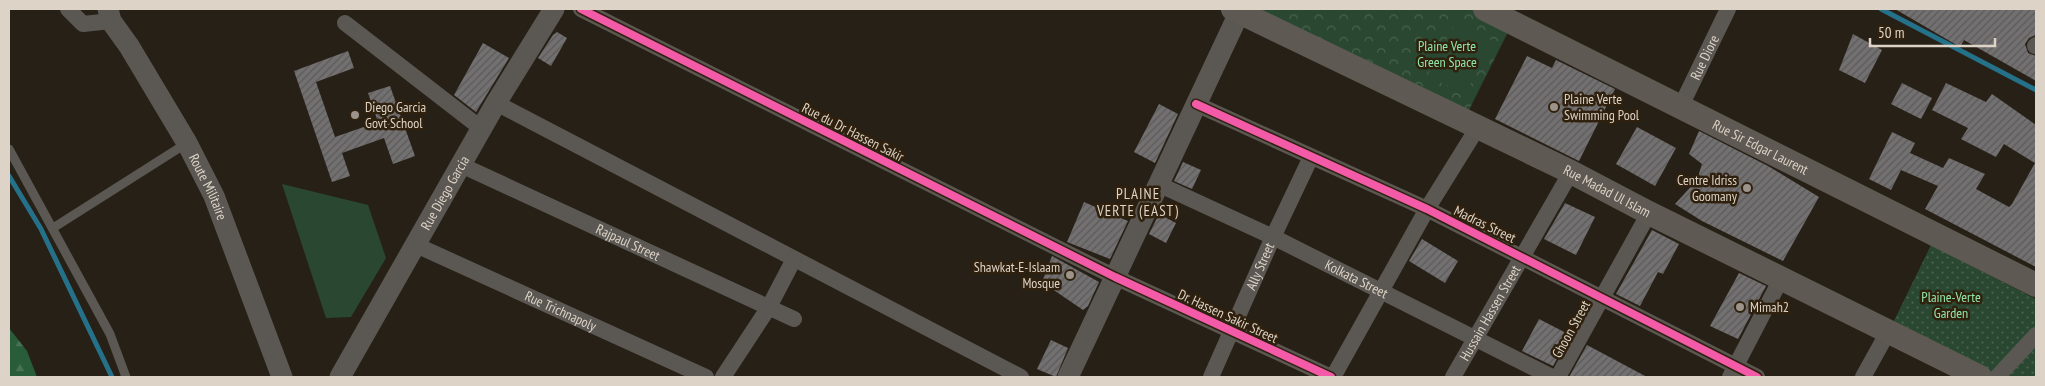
<svg xmlns="http://www.w3.org/2000/svg" width="2045" height="386" viewBox="0 0 2045 386" font-family="'PT Sans Narrow',sans-serif">
<style>
.grass{fill:url(#grass-dots)}
.forest{fill:url(#forest-firs)}
.park{fill:url(#park-crowns)}
.pitch{fill:#2a4831}
.lines{fill:none;stroke-linecap:round;stroke-linejoin:round}
.stream{stroke:#25718a;stroke-width:5}
.building{fill:url(#building-hatch)}
.service{stroke:#5b5752;stroke-width:9}
.minor{stroke:#5b5752;stroke-width:16}
.tertiary{stroke:#5b5752;stroke-width:21}
.secondary{stroke:#5e5952;stroke-width:24}
.cycleway-casing{stroke:#2f210e;stroke-width:11}
.cycleway{stroke:#f35aa7;stroke-width:8}
.poi-dot{fill:#9d9489;stroke:#2f210e;stroke-width:2}
.labels{text-anchor:middle;dominant-baseline:central;stroke-width:5;stroke-linejoin:round;paint-order:stroke}
.park-label{font-size:14px;fill:#8fe6a9;stroke:#2f210e}
.street-label{font-size:14px;fill:#ddd3c7;stroke:#2f210e}
.poi-label{font-size:14px;fill:#ddd3c7;stroke:#2f210e;text-anchor:start}
.neighbourhood-label{font-size:15px;letter-spacing:1px;fill:#ddd3c7;stroke:#2f210e}
</style>
<defs>
<pattern id="grass-dots" width="8" height="8" patternUnits="userSpaceOnUse" patternTransform="scale(1.25)"><rect width="8" height="8" fill="#2a4831"/><path d="M2 2h.1M6 6h.1" fill="none" stroke="#48624d" stroke-width="1.8" stroke-linecap="round"/></pattern>
<pattern id="forest-firs" width="22" height="20" patternUnits="userSpaceOnUse" patternTransform="scale(1.25)"><rect width="22" height="20" fill="#295c39"/><path d="M5 1l3.5 6h-7zM16 11l3.5 6h-7z" fill="#487254"/></pattern>
<pattern id="park-crowns" width="20" height="18" patternUnits="userSpaceOnUse" patternTransform="scale(1.25)"><rect width="20" height="18" fill="#2a4831"/><path d="M2 6a3 3 0 1 1 6 0M12 15a3 3 0 1 1 6 0" fill="none" stroke="#48624d"/></pattern>
<pattern id="building-hatch" width="6" height="6" patternUnits="userSpaceOnUse" patternTransform="scale(1.25)"><rect width="6" height="6" fill="#727070"/><path d="M-1 1l2-2M0 6l6-6M5 7l2-2" fill="none" stroke="#5c5a59"/></pattern>
</defs>
<rect width="100%" height="100%" fill="#272016"/>
<path class="grass" d="M 1931,245 L 2036,299 L 2036,377 L 1999,377 L 1892,325 Z"/>
<path class="forest" d="M 9,328 L 27,351 L 37,377 L 9,377 Z"/>
<path class="park" d="M 1255,9 L 1477,9 L 1511,26 L 1467,114 Z"/>
<g class="pitch">
<path d="M 1456,22 L 1493,41 L 1465,94 L 1427,76 Z"/>
<path d="M 282,184 L 368,205 L 386,258 L 351,317 L 326,318 Z"/>
</g>
<g class="lines">
<g class="stream">
<path d="M 1881,9 L 2036,90"/>
<path d="M 9,176 L 41,229 L 112,377"/>
</g>
</g>
<g class="building">
<path d="M 1895,9 L 2036,9 L 2036,35 L 2029,38 L 2025,44 L 2028,53 L 2036,56 L 2036,81 L 1964,40 L 1960,47 Z"/>
<path d="M 557,32 L 567,38 L 551,66 L 538,58 L 553,35 Z"/>
<path d="M 1853,34 L 1882,50 L 1865,83 L 1839,70 Z"/>
<path d="M 483,43 L 509,58 L 476,112 L 454,95 Z"/>
<path d="M 348,51 L 354,68 L 316,82 L 335,137 L 378,122 L 368,93 L 390,86 L 415,156 L 393,164 L 384,138 L 342,153 L 350,176 L 332,182 L 294,71 Z"/>
<path d="M 1527,56 L 1552,68 L 1556,60 L 1615,89 L 1579,161 L 1495,119 Z"/>
<path d="M 1902,83 L 1932,98 L 1921,119 L 1891,104 Z"/>
<path d="M 1946,83 L 1986,102 L 1992,94 L 2036,125 L 2036,267 L 1925,209 L 1938,186 L 1901,170 L 1891,190 L 1869,179 L 1892,132 L 1915,143 L 1910,153 L 1943,168 L 1949,158 L 1985,174 L 1976,189 L 2009,207 L 2012,204 L 2035,163 L 2004,144 L 1996,157 L 1961,139 L 1968,128 L 1932,110 Z"/>
<path d="M 1159,104 L 1178,114 L 1155,163 L 1134,152 Z"/>
<path d="M 1637,127 L 1676,148 L 1655,186 L 1616,164 Z"/>
<path d="M 1699,131 L 1768,166 L 1819,197 L 1783,261 L 1702,221 L 1675,204 L 1697,180 L 1702,164 L 1689,154 Z"/>
<path d="M 1183,162 L 1201,170 L 1192,189 L 1174,181 Z"/>
<path d="M 1084,202 L 1128,221 L 1110,259 L 1067,242 Z"/>
<path d="M 1565,203 L 1595,217 L 1576,255 L 1544,239 Z"/>
<path d="M 1159,214 L 1176,223 L 1166,243 L 1149,234 Z"/>
<path d="M 1652,230 L 1679,244 L 1663,274 L 1658,272 L 1640,306 L 1616,294 Z"/>
<path d="M 1422,239 L 1458,261 L 1445,283 L 1409,261 Z"/>
<path d="M 1052,256 L 1099,282 L 1088,306 L 1083,310 L 1042,282 Z"/>
<path d="M 1739,273 L 1766,286 L 1738,339 L 1710,326 Z"/>
<path d="M 1539,319 L 1570,335 L 1553,366 L 1522,351 Z"/>
<path d="M 1051,340 L 1068,348 L 1056,377 L 1037,369 Z"/>
<path d="M 1587,345 L 1647,377 L 1569,377 Z"/>
</g>
<g class="lines">
<g class="service">
<path d="M 9,149 L 110,334 L 126,377"/>
<path d="M 53,228 L 187,143"/>
</g>
<g class="minor">
<path d="M 68,9 L 83,24 L 111,21"/>
<path d="M 581,9 L 1115,277 L 1331,377"/>
<path d="M 345,23 L 482,129"/>
<path d="M 2035,46 L 2036,45"/>
<path d="M 496,103 L 1021,377"/>
<path d="M 1196,104 L 1427,209 L 1757,377"/>
<path id="s1" d="M 1681,106 L 1728,9"/>
<path id="s2" d="M 461,165 L 794,319"/>
<path id="s3" d="M 1158,184 L 1273,237 L 1552,377"/>
<path id="s4" d="M 416,245 L 706,377"/>
<path d="M 723,377 L 769,307 L 794,259"/>
<path id="s5" d="M 1211,377 L 1273,237 L 1311,157"/>
<path d="M 1333,377 L 1427,209 L 1478,127"/>
<path id="s6" d="M 1453,377 L 1571,172"/>
<path d="M 1558,377 L 1649,213"/>
<path d="M 1730,377 L 1781,279"/>
<path d="M 1863,377 L 1888,332"/>
<path d="M 1997,377 L 2036,335"/>
</g>
<g class="tertiary">
<path id="s7" d="M 108,9 L 111,21 L 129,46 L 187,143 L 214,196 L 282,377"/>
<path id="s8" d="M 340,377 L 496,103 L 554,9"/>
<path d="M 1068,377 L 1241,9"/>
</g>
<g class="secondary">
<path id="s9" d="M 1233,9 L 1571,172 L 1649,213 L 1980,377"/>
<path id="s10" d="M 1485,9 L 2036,285"/>
</g>
<g class="cycleway-casing">
<g id="cycleway">
<path d="M 581,9 L 1115,277 L 1331,377"/>
<path d="M 1196,104 L 1427,209 L 1757,377"/>
</g>
</g>
<use href="#cycleway" class="cycleway"/>
</g>
<g class="poi-dot">
<circle cx="1554" cy="107" r="5"/>
<circle cx="355" cy="115" r="5"/>
<circle cx="1747" cy="188" r="5"/>
<circle cx="1070" cy="275" r="5"/>
<circle cx="1740" cy="307" r="5"/>
</g>
<g class="labels">
<g class="park-label">
<text x="1447" y="46">Plaine Verte<tspan x="1447" dy="16">Green Space</tspan></text>
<text x="1951" y="297">Plaine-Verte<tspan x="1951" dy="16">Garden</tspan></text>
</g>
<g class="street-label">
<text stroke="none"><textPath href="#s1" startOffset="54">Rue Diore</textPath></text>
<text transform="translate(853 132) rotate(27)">Rue du Dr Hassen Sakir</text>
<text stroke="none"><textPath href="#s10" startOffset="308">Rue Sir Edgar Laurent</textPath></text>
<text stroke="none"><textPath href="#s7" startOffset="205">Route Militaire</textPath></text>
<text stroke="none"><textPath href="#s9" startOffset="416">Rue Madad Ul Islam</textPath></text>
<text stroke="none"><textPath href="#s8" startOffset="212">Rue Diego Garcia</textPath></text>
<text transform="translate(1485 224) rotate(26)">Madras Street</text>
<text stroke="none"><textPath href="#s2" startOffset="184">Rajpaul Street</textPath></text>
<text stroke="none"><textPath href="#s5" startOffset="121">Ally Street</textPath></text>
<text stroke="none"><textPath href="#s3" startOffset="220">Kolkata Street</textPath></text>
<text stroke="none"><textPath href="#s4" startOffset="159">Rue Trichnapoly</textPath></text>
<text stroke="none"><textPath href="#s6" startOffset="74">Hussain Hassen Street</textPath></text>
<text transform="translate(1228 316) rotate(25)">Dr. Hassen Sakir Street</text>
<text transform="translate(1571 329) rotate(-61)">Ghoon Street</text>
</g>
<g class="poi-label">
<text x="1564" y="99">Plaine Verte<tspan x="1564" dy="16">Swimming Pool</tspan></text>
<text x="365" y="107">Diego Garcia<tspan x="365" dy="16">Govt School</tspan></text>
<text x="1737" y="180" text-anchor="end">Centre Idriss<tspan x="1737" dy="16">Goomany</tspan></text>
<text x="1060" y="267" text-anchor="end">Shawkat-E-Islaam<tspan x="1060" dy="16">Mosque</tspan></text>
<text x="1750" y="307">Mimah2</text>
</g>
<g class="neighbourhood-label">
<text x="1138" y="193">PLAINE<tspan x="1138" dy="17">VERTE (EAST)</tspan></text>
</g>
</g>
<rect width="2045" height="386" fill="none" stroke="#ddd3c7" stroke-width="20"/>
<path d="M1870 38v8h125v-8" fill="none" stroke="#ddd3c7" stroke-width="2.5"/>
<text x="1878" y="38" font-size="15" fill="#ddd3c7" stroke="#2f210e" stroke-width="4" paint-order="stroke">50 m</text>
</svg>
